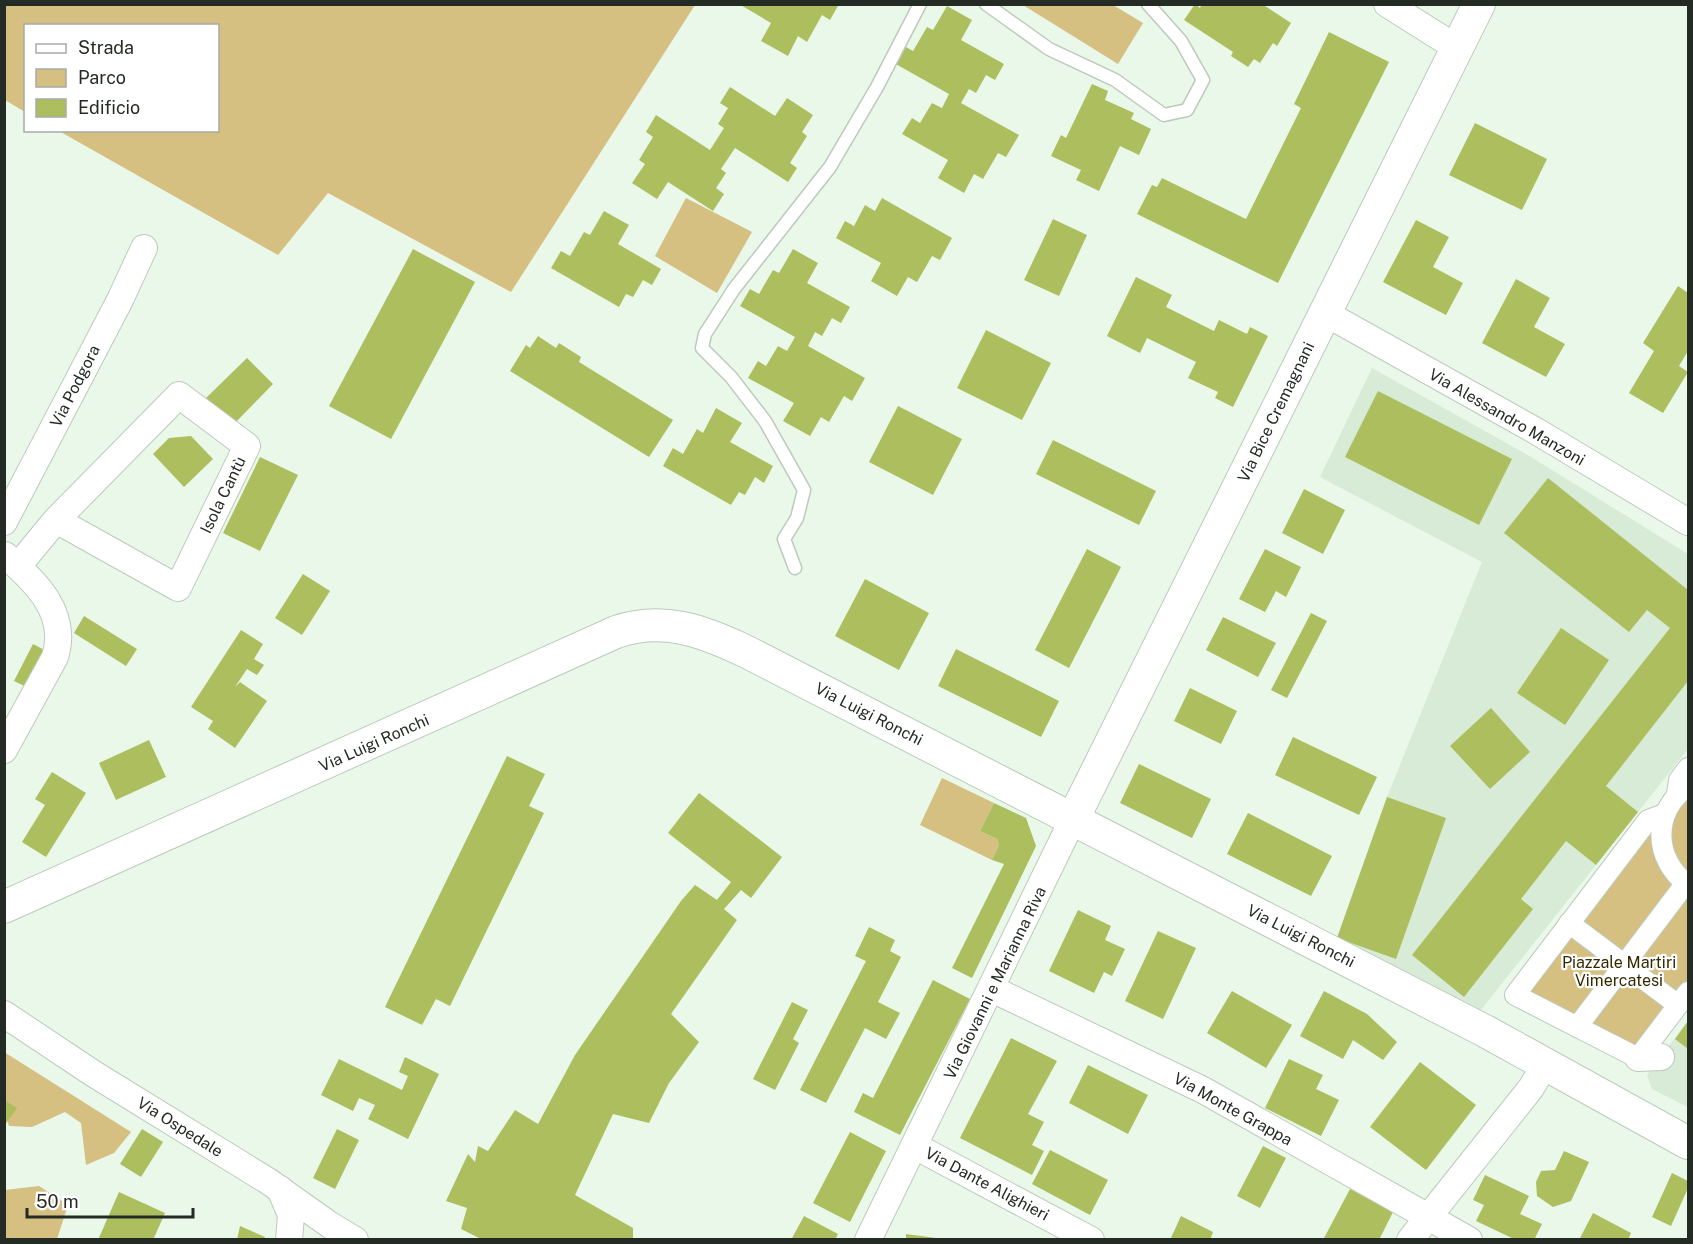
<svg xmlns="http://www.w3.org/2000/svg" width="1693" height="1244" viewBox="0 0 1693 1244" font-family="'Public Sans',sans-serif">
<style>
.built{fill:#d7ebd7}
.green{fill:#d5bf81}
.building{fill:#adbe5f}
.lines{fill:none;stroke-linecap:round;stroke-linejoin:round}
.service-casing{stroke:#bccabc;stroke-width:15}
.pedestrian-casing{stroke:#bccabc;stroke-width:22}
.minor-casing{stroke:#bccabc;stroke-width:28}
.tertiary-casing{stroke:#bccabc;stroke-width:34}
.service{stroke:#fff;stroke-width:12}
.pedestrian{stroke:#fff;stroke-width:20}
.minor{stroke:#fff;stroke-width:26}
.tertiary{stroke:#fff;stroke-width:32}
.labels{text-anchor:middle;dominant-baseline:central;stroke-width:4.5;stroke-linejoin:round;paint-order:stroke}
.street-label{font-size:16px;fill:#242a24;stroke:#fff}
.park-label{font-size:16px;fill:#352800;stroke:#fff}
</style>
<rect width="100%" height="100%" fill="#e9f8e9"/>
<g class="built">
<path d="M 1372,368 L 1526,454 L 1688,554 L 1688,749 L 1480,1011 L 1337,938 L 1387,797 L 1482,562 L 1320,477 Z"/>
<path d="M 1688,1021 L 1688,1107 L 1652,1089 L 1647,1075 Z"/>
</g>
<g class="green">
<path d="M 5,4 L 695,4 L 695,5 L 511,292 L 328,193 L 278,255 L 59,131 L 218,130 L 218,26 L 26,26 L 25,112 L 5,100 Z"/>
<path d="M 1023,5 L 1113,5 L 1143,23 L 1118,64 Z"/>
<path d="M 686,198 L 752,232 L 717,293 L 655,256 Z"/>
<path d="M 1688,772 L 1688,992 L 1638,1058 L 1515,995 Z"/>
<path d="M 942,778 L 994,803 L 980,831 L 997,839 L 999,845 L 992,860 L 920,825 Z"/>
<path d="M 4,1052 L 131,1132 L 114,1153 L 86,1165 L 81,1123 L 65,1112 L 32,1127 L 9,1126 L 5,1113 Z"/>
<path d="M 39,1186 L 68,1205 L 57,1239 L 5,1239 L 5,1190 Z"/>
</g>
<g class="building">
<path d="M 739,4 L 839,4 L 830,20 L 822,15 L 807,42 L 798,36 L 788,56 L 761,41 L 771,23 Z"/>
<path d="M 1195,4 L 1200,8 L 1202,4 L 1262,4 L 1291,23 L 1277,46 L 1273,43 L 1260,63 L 1254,59 L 1248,67 L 1231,56 L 1233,52 L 1184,20 Z"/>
<path d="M 947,6 L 972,20 L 961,40 L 1004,64 L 995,80 L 986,75 L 976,93 L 969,89 L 961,103 L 1019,135 L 1006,157 L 998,153 L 983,179 L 974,174 L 964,193 L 938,178 L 948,160 L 902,134 L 912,118 L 920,123 L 932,103 L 942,108 L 949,94 L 894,63 L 904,46 L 913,51 L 927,27 L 933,30 Z"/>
<path d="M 1329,32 L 1389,62 L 1278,283 L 1137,214 L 1152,185 L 1157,187 L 1162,178 L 1246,219 L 1301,108 L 1294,104 Z"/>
<path d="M 1092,84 L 1108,91 L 1105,100 L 1134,113 L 1131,119 L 1151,129 L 1139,155 L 1120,146 L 1099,191 L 1076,180 L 1081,170 L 1051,156 L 1061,135 L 1066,138 Z"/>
<path d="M 730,87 L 775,116 L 787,98 L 813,115 L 802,132 L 807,136 L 790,163 L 797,168 L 788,182 L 735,148 L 721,169 L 726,173 L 716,188 L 724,194 L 713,211 L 668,182 L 657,199 L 632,183 L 645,164 L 639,160 L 653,137 L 646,132 L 656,115 L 710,150 L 724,128 L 718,124 L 728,108 L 720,103 Z"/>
<path d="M 1475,123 L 1547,159 L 1522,210 L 1449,175 Z"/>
<path d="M 882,198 L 952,238 L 940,260 L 932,256 L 917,282 L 908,277 L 897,296 L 871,281 L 881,263 L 836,238 L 845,221 L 854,226 L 865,205 L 875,211 Z"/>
<path d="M 604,211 L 629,225 L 618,244 L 661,269 L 652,285 L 643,280 L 633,297 L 626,294 L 619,307 L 551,268 L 561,251 L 570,256 L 584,232 L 590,235 Z"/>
<path d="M 1053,219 L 1087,235 L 1059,296 L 1024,280 Z"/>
<path d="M 1416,220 L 1449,237 L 1433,267 L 1463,283 L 1446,315 L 1383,282 Z"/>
<path d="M 413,249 L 475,282 L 391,439 L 329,406 Z"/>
<path d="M 793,249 L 818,263 L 807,283 L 850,307 L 841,323 L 832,318 L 822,336 L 815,332 L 808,346 L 865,378 L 852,401 L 844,396 L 829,422 L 821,417 L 810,436 L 783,421 L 794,403 L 748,378 L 758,361 L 766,366 L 778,346 L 787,351 L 795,337 L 740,306 L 750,289 L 759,294 L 773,270 L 779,273 Z"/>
<path d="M 1136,277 L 1172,295 L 1166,307 L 1214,331 L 1219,320 L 1247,334 L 1250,327 L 1268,336 L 1233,407 L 1215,398 L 1218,392 L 1188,378 L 1196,362 L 1147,338 L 1140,353 L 1107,336 Z"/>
<path d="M 1516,279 L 1550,298 L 1534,327 L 1565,344 L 1546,377 L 1482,343 Z"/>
<path d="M 1678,286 L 1688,293 L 1688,351 L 1679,366 L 1688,372 L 1663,413 L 1629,393 L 1654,351 L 1643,343 Z"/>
<path d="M 986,330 L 1051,363 L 1022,420 L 957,388 Z"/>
<path d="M 538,336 L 556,348 L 559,343 L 581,357 L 579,362 L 673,420 L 649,457 L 510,371 L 526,345 L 530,348 Z"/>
<path d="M 247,358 L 273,384 L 233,425 L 206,398 Z"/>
<path d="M 1378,391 L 1512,459 L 1479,525 L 1345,457 Z"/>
<path d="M 898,406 L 962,439 L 933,495 L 869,462 Z"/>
<path d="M 716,408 L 742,423 L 730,442 L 773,466 L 764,483 L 755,477 L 745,495 L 739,492 L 731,505 L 663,466 L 673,448 L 683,454 L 697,429 L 703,433 Z"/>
<path d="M 191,436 L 213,459 L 184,487 L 153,454 L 169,438 Z"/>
<path d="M 1053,440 L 1156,491 L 1139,525 L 1036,474 Z"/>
<path d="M 260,457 L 298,475 L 260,551 L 223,533 Z"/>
<path d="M 1548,478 L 1688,590 L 1688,681 L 1606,786 L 1638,812 L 1596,865 L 1566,841 L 1521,899 L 1533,909 L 1464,997 L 1412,955 L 1670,628 L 1647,610 L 1629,632 L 1504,533 Z"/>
<path d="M 1304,489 L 1345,510 L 1323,554 L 1282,533 Z"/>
<path d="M 1087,549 L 1121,567 L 1069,668 L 1035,650 Z"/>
<path d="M 1265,549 L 1301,567 L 1286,597 L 1276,591 L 1265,612 L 1239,599 Z"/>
<path d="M 303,574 L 330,591 L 302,635 L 275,618 Z"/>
<path d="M 865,579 L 929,613 L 899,670 L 835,636 Z"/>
<path d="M 1311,613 L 1327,621 L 1287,698 L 1271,690 Z"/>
<path d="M 84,616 L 137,649 L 126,666 L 74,633 Z"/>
<path d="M 1223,617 L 1276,643 L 1258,677 L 1206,650 Z"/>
<path d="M 1561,628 L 1609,660 L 1565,725 L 1517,693 Z"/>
<path d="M 241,630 L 263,644 L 254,659 L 264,665 L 257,675 L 247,669 L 235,687 L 240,682 L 267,701 L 235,748 L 208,729 L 213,721 L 191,707 Z"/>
<path d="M 33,644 L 52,654 L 33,690 L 14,681 Z"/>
<path d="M 956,649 L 1059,701 L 1041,737 L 938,686 Z"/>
<path d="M 1190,688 L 1237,711 L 1221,744 L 1174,721 Z"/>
<path d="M 1491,708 L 1530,752 L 1490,789 L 1450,746 Z"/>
<path d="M 1293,737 L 1377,777 L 1359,815 L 1275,775 Z"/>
<path d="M 149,740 L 166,777 L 116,800 L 99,763 Z"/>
<path d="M 507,756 L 545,774 L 529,806 L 544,813 L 450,1006 L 436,999 L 422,1025 L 385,1007 Z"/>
<path d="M 1139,764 L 1211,799 L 1192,838 L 1120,803 Z"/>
<path d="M 52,772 L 86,793 L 46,857 L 22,842 L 45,805 L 35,799 Z"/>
<path d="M 699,793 L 782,857 L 751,898 L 741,890 L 724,909 L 737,920 L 671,1014 L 699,1042 L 669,1083 L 649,1123 L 613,1114 L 575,1195 L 633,1228 L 633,1240 L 483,1240 L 461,1229 L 467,1208 L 446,1201 L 468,1154 L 475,1162 L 478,1146 L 488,1151 L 515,1110 L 538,1124 L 575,1055 L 681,901 L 695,885 L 717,900 L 731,882 L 668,833 Z"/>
<path d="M 1387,797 L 1446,818 L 1396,959 L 1337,938 Z"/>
<path d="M 994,803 L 1026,818 L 1036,846 L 972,978 L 952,968 L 1004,864 L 992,860 L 999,845 L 997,839 L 980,831 Z"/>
<path d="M 1248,813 L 1332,856 L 1311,896 L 1227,854 Z"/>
<path d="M 1078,910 L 1111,926 L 1105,940 L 1125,949 L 1112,976 L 1104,972 L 1094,993 L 1049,971 Z"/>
<path d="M 869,927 L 895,940 L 890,951 L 901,957 L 878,1002 L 900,1013 L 886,1039 L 865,1028 L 826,1103 L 800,1090 L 866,961 L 855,956 Z"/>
<path d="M 1158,931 L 1196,948 L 1163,1019 L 1125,1001 Z"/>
<path d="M 933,980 L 970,999 L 900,1135 L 854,1112 L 863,1093 L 873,1098 Z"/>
<path d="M 1232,991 L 1292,1025 L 1266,1068 L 1207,1033 Z"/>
<path d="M 1324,991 L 1367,1014 L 1397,1042 L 1383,1060 L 1353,1040 L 1343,1059 L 1300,1036 Z"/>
<path d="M 792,1002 L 808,1010 L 793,1039 L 799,1043 L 775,1090 L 753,1079 Z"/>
<path d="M 1688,1021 L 1688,1049 L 1675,1039 Z"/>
<path d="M 1011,1038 L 1057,1061 L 1028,1114 L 1044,1122 L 1032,1145 L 1044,1151 L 1032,1175 L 960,1138 Z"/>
<path d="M 405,1057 L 439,1074 L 408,1139 L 368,1119 L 375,1105 L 359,1098 L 353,1111 L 321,1095 L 339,1059 L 402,1090 L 408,1076 L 399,1072 Z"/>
<path d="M 1289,1059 L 1323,1075 L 1316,1089 L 1339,1100 L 1321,1136 L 1265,1108 Z"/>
<path d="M 1420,1062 L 1476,1105 L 1426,1170 L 1370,1127 Z"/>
<path d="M 1088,1065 L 1148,1095 L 1128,1134 L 1069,1103 Z"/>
<path d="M 4,1100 L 17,1108 L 4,1126 Z"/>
<path d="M 142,1129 L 163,1142 L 141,1177 L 120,1164 Z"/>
<path d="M 337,1129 L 359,1140 L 335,1189 L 313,1178 Z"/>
<path d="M 850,1132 L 886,1151 L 850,1222 L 813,1203 Z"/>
<path d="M 1263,1146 L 1286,1158 L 1260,1208 L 1237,1196 Z"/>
<path d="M 1050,1150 L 1108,1180 L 1090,1215 L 1032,1184 Z"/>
<path d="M 1564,1151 L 1589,1162 L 1571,1201 L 1553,1207 L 1537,1196 L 1536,1182 L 1541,1171 L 1555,1170 Z"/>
<path d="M 1672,1173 L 1688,1181 L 1688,1188 L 1671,1226 L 1652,1217 Z"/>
<path d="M 1485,1175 L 1529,1196 L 1520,1214 L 1542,1224 L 1534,1240 L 1516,1240 L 1476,1221 L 1484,1205 L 1473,1200 Z"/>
<path d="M 1350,1189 L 1393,1212 L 1379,1240 L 1323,1240 Z"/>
<path d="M 119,1192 L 165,1213 L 153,1240 L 98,1240 Z"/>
<path d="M 1593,1213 L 1631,1233 L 1628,1240 L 1579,1240 Z"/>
<path d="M 804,1216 L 838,1234 L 835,1240 L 791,1240 Z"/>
<path d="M 1181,1216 L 1213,1232 L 1210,1240 L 1170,1240 Z"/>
<path d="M 240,1226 L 265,1237 L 264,1240 L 237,1240 Z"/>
<path d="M 906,1234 L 936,1238 L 936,1240 L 906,1240 Z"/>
</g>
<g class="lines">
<g class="service-casing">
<g id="service">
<path d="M 986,4 L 1049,49 L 1115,80 L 1164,115 L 1187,110 L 1203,80 L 1181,41 L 1148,4"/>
<path d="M 795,568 L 784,539 L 797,518 L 804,490 L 765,421 L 731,377 L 702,348 L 705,334 L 734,289 L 830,167 L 877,87 L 920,4"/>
</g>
</g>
<g class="pedestrian-casing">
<g id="pedestrian">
<path d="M 1688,786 C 1652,812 1653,859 1688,885"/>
<path d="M 1677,794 L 1679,780 L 1688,768"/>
<path d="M 1664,814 L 1648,820 L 1515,995 L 1638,1058 L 1688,992"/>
<path d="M 1569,923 L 1678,1005"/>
<path d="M 1577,1027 L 1686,883"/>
</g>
</g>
<g class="minor-casing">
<g id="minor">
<path d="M 1387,4 L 1457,48"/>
<path d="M 1325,313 L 1536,431 L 1688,522"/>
<path d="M 4,522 L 120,300 L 144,248"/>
<path d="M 18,566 L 56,520 L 179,395 L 247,446 L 178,588 L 56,520"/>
<path d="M 4,750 L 55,657 C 69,613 35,581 5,555"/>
<path d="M 992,989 L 1203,1090 L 1469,1240"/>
<path d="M 4,1014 L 94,1074 L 268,1181 L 330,1225 L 355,1240"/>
<path d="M 1638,1058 L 1661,1057"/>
<path d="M 915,1146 L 1091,1240"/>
<path d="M 280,1189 L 291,1215 L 289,1240"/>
<path d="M 868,1240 L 1073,819"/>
<path d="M 1410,1240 L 1531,1088 L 1544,1066"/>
</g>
</g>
<g class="tertiary-casing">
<g id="tertiary">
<path d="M 1073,819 L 1479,4"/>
<path d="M 4,907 L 616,632 C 663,616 703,631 745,651 L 1485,1031 L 1688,1143"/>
</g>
</g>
<use href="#service" class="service"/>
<use href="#pedestrian" class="pedestrian"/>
<use href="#minor" class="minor"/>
<use href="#tertiary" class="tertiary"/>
</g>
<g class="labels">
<g class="street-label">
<text transform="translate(75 386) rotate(-63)">Via Podgora</text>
<text transform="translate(1276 412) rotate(-64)">Via Bice Cremagnani</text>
<text transform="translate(1507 417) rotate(30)">Via Alessandro Manzoni</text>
<text transform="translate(223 495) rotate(-64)">Isola Cantù</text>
<text transform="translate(869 714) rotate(27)">Via Luigi Ronchi</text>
<text transform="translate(374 743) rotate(-24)">Via Luigi Ronchi</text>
<text transform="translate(1301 936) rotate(27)">Via Luigi Ronchi</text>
<text transform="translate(995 983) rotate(-64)">Via Giovanni e Marianna Riva</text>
<text transform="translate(1233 1109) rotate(29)">Via Monte Grappa</text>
<text transform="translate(180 1127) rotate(32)">Via Ospedale</text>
<text transform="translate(987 1184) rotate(28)">Via Dante Alighieri</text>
</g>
<g class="park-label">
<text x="1619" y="962">Piazzale Martiri<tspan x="1619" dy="18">Vimercatesi</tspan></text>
</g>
</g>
<rect width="1693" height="1244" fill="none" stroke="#242a24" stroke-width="12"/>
<rect x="24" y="24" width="195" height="108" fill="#ffffff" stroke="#a7aaa7" stroke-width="1.5"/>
<rect x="36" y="44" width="30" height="9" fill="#ffffff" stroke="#a7aaa7" stroke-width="1.5"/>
<text x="78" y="54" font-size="18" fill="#242a24">Strada</text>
<rect x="36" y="69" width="30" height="18" fill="#d5bf81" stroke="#a7aaa7" stroke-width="1.5"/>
<text x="78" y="84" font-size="18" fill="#242a24">Parco</text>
<rect x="36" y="99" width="30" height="18" fill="#adbe5f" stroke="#a7aaa7" stroke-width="1.5"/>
<text x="78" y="114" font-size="18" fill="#242a24">Edificio</text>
<path d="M27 1208v9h166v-9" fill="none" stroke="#242a24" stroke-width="3"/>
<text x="36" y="1208" font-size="18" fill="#242a24" stroke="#ffffff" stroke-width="4.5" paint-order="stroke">50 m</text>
</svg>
